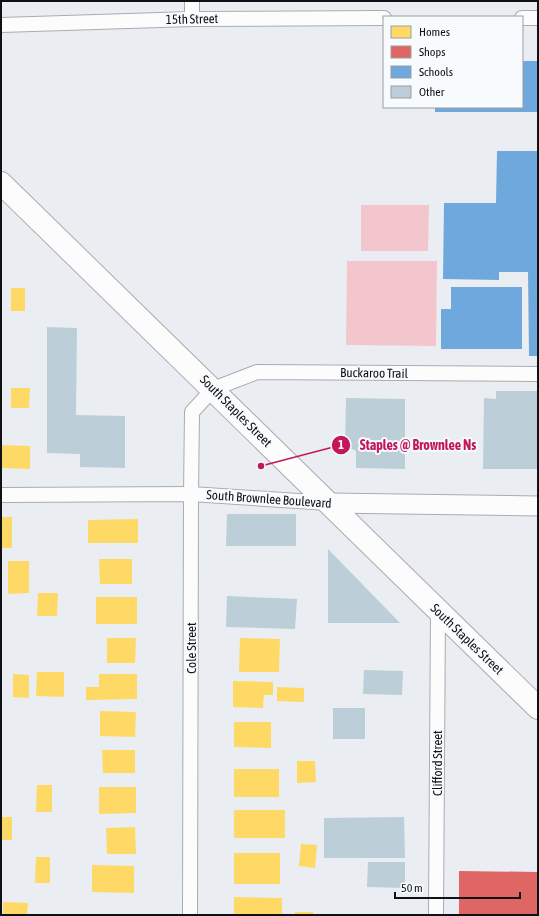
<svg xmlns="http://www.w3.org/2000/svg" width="539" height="916" viewBox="0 0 539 916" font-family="'Asap Condensed',sans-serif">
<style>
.green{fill:#f3c6cd}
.homes{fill:#ffd966}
.shops{fill:#e06666}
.schools{fill:#6fa8dc}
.building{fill:#bcced8}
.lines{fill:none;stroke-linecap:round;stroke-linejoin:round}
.minor-casing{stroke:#a9acaf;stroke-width:16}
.secondary-casing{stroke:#a9acaf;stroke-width:21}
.primary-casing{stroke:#a9acaf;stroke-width:24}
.minor{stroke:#fcfcfd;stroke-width:14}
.secondary{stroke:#fcfcfd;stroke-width:19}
.primary{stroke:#fcfcfd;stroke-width:22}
.labels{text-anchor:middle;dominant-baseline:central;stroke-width:4;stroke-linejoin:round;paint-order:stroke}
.street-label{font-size:13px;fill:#0f1214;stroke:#f8fbfe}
.leader{fill:none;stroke:#c2185b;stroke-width:1.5}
.callout-dot{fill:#c2185b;stroke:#f8fbfe;stroke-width:1.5}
.mark-label{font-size:12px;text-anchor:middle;font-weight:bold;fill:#fff}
.callout-label{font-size:14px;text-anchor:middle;font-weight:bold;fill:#c2185b;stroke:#f8fbfe;stroke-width:4;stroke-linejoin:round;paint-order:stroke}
</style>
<rect width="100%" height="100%" fill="#eaeef2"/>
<g class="green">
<path d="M 361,205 L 429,205 L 428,251 L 361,251 Z"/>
<path d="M 347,261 L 437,261 L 436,346 L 346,345 Z"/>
</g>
<g class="homes">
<rect x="11" y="288" width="14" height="23"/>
<path d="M 11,388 L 30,388 L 29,408 L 11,408 Z"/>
<path d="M 1,445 L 30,446 L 30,469 L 1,468 Z"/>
<rect x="1" y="517" width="11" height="31"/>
<path d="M 138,519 L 138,543 L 88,543 L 88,520 Z"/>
<path d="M 99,559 L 132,559 L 132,584 L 100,584 Z"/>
<path d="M 8,561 L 29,561 L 29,593 L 8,594 Z"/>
<path d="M 38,593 L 58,593 L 57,616 L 37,616 Z"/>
<rect x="96" y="597" width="41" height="27"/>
<path d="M 107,638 L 136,638 L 135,663 L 107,663 Z"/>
<path d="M 240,638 L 280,639 L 279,672 L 239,672 Z"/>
<path d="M 37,672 L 64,672 L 64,697 L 36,696 Z"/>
<path d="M 13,674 L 29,675 L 29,698 L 13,697 Z"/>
<path d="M 99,674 L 137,674 L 137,699 L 86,700 L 86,687 L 99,687 Z"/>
<path d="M 233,681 L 273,682 L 273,695 L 264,695 L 263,708 L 233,707 Z"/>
<path d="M 277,687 L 304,688 L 304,702 L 277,701 Z"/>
<path d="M 100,711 L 136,712 L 135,737 L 100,736 Z"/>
<path d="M 234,722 L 271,722 L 271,748 L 234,747 Z"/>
<path d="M 102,750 L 135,750 L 135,773 L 103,773 Z"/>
<path d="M 297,761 L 315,761 L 316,782 L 297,783 Z"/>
<rect x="234" y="769" width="45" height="28"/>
<path d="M 37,785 L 52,785 L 52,812 L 36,812 Z"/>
<path d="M 99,787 L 136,787 L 136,813 L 99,814 Z"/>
<rect x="234" y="810" width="51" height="28"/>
<rect x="1" y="817" width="11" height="23"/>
<path d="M 135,827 L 136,854 L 107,854 L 106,828 Z"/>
<path d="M 301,844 L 317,845 L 315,868 L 299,866 Z"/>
<rect x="234" y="853" width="46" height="31"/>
<path d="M 36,857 L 50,857 L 50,883 L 35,883 Z"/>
<path d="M 92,865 L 134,866 L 134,893 L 92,892 Z"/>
<path d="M 234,897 L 282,898 L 282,915 L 234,915 Z"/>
<path d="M 3,902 L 28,903 L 27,915 L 3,915 Z"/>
<rect x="295" y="912" width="18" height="3"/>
</g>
<path class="shops" d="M 459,871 L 538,872 L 538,915 L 459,915 Z"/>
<g class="schools">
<path d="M 522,61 L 538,61 L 538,112 L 435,112 L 435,107 L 522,107 Z"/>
<path d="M 497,151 L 538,151 L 538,356 L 529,356 L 528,272 L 499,272 L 499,280 L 443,279 L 444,203 L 496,203 Z"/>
<path d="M 451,287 L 522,287 L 522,349 L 441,349 L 441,309 L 451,309 Z"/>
</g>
<g class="building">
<path d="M 47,327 L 77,328 L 76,415 L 125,416 L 125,468 L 80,467 L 80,454 L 47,453 Z"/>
<path d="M 496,391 L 538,391 L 538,469 L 483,469 L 484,398 L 496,399 Z"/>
<path d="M 346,398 L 405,399 L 405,469 L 356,468 L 356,451 L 345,445 Z"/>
<path d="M 227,514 L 296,514 L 296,546 L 226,546 Z"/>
<path d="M 328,549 L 400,623 L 328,623 Z"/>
<path d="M 227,596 L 297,599 L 295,629 L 226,627 Z"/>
<path d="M 364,670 L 403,671 L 402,695 L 363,694 Z"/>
<rect x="333" y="708" width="32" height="31"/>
<path d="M 404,817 L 405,858 L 324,858 L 324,818 Z"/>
<path d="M 368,862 L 405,862 L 405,888 L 367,887 Z"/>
</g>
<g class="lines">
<g class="minor-casing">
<g id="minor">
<path d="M 522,18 L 538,18"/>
<path d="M 192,19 L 192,1"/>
<path d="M 1,25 L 192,19 L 384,18"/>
<path d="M 1,495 L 191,494 L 328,503"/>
<path d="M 190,915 L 191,494 L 192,412 L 213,389 L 257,372 L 538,374"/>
<path d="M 436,915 L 438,611"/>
</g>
</g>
<g class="secondary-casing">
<path id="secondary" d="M 328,503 L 538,506"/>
</g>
<g class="primary-casing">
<path id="primary" d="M 1,183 L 538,708"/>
</g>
<use href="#minor" class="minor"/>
<use href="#secondary" class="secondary"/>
<use href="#primary" class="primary"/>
</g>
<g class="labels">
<g class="street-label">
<text transform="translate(192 19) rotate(-1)">15th Street</text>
<text transform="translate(374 373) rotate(1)">Buckaroo Trail</text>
<text transform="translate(236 411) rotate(45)">South Staples Street</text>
<text transform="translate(269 499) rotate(4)">South Brownlee Boulevard</text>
<text transform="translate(467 639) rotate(44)">South Staples Street</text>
<text transform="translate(191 648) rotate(-90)">Cole Street</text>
<text transform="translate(437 763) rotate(-90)">Clifford Street</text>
</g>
</g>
<path class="leader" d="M261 466L341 445"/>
<g class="callout-dot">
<circle cx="261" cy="466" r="4"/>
<circle cx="341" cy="445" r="10"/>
</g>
<g class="mark-label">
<text x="341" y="449">1</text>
</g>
<g class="callout-label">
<text x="418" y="450">Staples @ Brownlee Ns</text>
</g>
<rect width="539" height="916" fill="none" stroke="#0f1214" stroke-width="4"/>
<rect x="383" y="16" width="140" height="92" fill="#f8fbfe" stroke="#9b9ea0"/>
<rect x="391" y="26" width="20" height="12" fill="#ffd966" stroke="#9b9ea0"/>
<text x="419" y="36" font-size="12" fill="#0f1214">Homes</text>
<rect x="391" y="46" width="20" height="12" fill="#e06666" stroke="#9b9ea0"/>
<text x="419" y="56" font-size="12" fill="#0f1214">Shops</text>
<rect x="391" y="66" width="20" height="12" fill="#6fa8dc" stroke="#9b9ea0"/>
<text x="419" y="76" font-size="12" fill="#0f1214">Schools</text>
<rect x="391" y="86" width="20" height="12" fill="#bcced8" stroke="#9b9ea0"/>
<text x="419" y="96" font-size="12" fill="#0f1214">Other</text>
<path d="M395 892v6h125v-6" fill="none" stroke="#0f1214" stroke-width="2"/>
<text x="401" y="892" font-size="12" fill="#0f1214" stroke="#f8fbfe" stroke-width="3" paint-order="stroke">50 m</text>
</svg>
